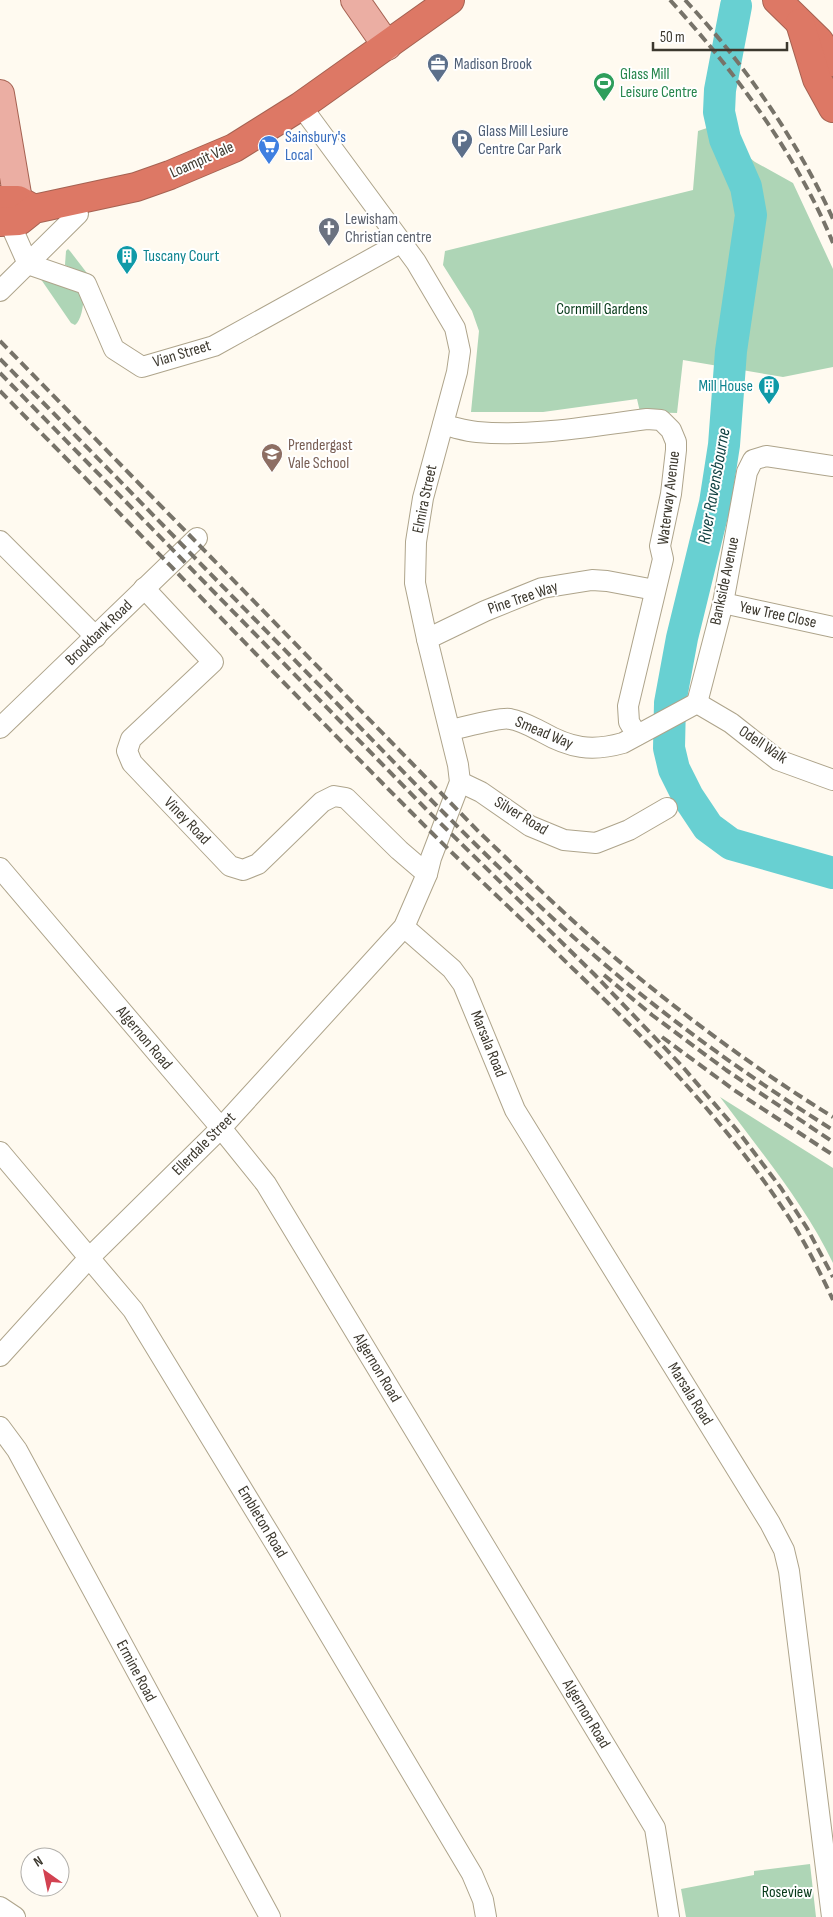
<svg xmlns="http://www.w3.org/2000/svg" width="833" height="1917" viewBox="0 0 833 1917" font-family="'Sofia Sans Condensed',sans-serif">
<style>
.green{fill:#aed5b6}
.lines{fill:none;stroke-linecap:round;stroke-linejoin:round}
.river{stroke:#68d0d2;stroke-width:32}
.street-casing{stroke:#aea48b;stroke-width:22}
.primary-casing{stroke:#a56252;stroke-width:30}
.highway-casing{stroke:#a56252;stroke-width:30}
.street{stroke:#fff;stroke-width:20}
.primary{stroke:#ebaea3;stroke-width:28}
.highway{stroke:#dd7865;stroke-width:28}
.rail{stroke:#777369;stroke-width:4;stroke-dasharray:10 5;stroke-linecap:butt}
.labels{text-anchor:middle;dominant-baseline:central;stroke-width:4;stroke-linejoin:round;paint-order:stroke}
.service-label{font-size:16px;fill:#4e5e75;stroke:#fff;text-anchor:start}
.leisure-label{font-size:16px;fill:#27864d;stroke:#fff;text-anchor:start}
.shop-label{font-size:16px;fill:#366cbe;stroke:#fff;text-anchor:start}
.street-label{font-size:16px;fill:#3c382e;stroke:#fff}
.worship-label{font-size:16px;fill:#5b616d;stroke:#fff;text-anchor:start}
.culture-label{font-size:16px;fill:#0d838f;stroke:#fff;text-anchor:start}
.park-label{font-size:16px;fill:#063919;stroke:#fff}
.education-label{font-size:16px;fill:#785e54;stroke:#fff;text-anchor:start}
.water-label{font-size:18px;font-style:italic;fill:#0d3e3f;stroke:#fff}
</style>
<rect width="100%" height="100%" fill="#fffaf0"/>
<g class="green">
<path d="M 710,127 L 755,162 L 793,183 L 833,269 L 833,367 L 783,377 L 683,360 L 677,413 L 640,412 L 637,399 L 543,412 L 471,412 L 479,331 L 472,311 L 443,265 L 445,251 L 693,190 L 698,131 Z"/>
<path d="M 68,249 L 70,251 L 90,277 L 65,265 L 66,251 Z"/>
<path d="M 38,275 L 77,286 C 79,289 83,294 83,297 C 84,305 81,321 75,325 L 71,323 Z"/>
<path d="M 720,1097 L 833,1168 L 833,1263 C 804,1203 760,1151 720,1097 Z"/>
<path d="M 810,1864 L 816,1917 L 686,1917 L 681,1889 L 754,1875 L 754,1871 Z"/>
</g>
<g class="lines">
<path class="river" d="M 736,6 L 720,90 L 719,112 L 725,139 L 746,187 L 751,215 L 731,351 L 724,445 L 715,503 L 682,638 L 670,703 L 669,748 L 674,769 L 688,797 L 708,827 L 731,844 L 833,873"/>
<g class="street-casing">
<g id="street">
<path d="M 12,228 L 28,264 L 86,284 L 114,349 L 142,367 L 214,346 L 402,242"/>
<path d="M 0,291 L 78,214"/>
<path d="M 443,425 C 454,427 466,431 477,432 C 533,437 591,426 647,419 L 661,420 L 671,430 L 676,442 L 676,450 L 671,494 L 660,546 L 663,559 L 628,706 L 629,722 L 637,735"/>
<path d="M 0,541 L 96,637"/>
<path d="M 144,588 L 213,662 L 131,739 L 127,751 L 132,763 L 230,866 L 243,870 L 258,864 L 322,802 L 334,796 L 346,798 L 399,850 L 427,874"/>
<path d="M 723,603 L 833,627"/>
<path d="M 427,639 L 485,611 L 542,588 L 592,580 L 607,581 L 655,590"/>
<path d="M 697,703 L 723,603 L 747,472 L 753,460 L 766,456 L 833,466"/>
<path d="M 697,703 L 731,723 L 778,760 L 833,780"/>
<path d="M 0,728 L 197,538"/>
<path d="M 450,730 C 461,728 502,717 510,719 C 522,721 532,727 542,732 C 570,748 591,752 623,743 L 697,703"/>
<path d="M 460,782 L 481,792 L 530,826 L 564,840 L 596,843 L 629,830 L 667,808"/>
<path d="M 0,868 L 221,1128 L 266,1184 L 655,1828 L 669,1917"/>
<path d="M 404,927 L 452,969 L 463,984 L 515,1110 L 770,1523 L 784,1550 L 789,1571 L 832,1917"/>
<path d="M 0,1152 L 133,1310 L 281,1553 L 472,1874 L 483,1900 L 486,1917"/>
<path d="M 0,1356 L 89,1258 L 221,1128 L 404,927 L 427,874 L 431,858 L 460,782 L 458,765 L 427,639 L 415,583 L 416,542 L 423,498 L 457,372 L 460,351 L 455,328 L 416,262 L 301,106"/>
<path d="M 0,1427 L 17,1450 L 270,1917"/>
<path d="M 0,1907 L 15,1917"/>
</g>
</g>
<g class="primary-casing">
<g id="primary">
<path d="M 355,0 L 387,46"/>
<path d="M 0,94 L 18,200"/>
</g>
</g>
<g class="highway-casing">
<g id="highway">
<path d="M 777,0 L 819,41 L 833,62"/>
<path d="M 800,23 L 817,79 L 833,108"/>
<path d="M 0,200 L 18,200 L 34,209"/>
<path d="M 0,222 L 19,221 L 34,209 L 136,187 L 170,175 L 234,148 L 301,106 L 450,0"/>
</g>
</g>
<use href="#street" class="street"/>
<use href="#primary" class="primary"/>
<use href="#highway" class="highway"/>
<g class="rail">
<path d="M 670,0 C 735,72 796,153 833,243"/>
<path d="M 685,0 C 744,63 797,140 833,219"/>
<path d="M 0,341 L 479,832 C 521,872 563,913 607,951 C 676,1010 755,1069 833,1117"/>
<path d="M 0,359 C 109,469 216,580 324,690 C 407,776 491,863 580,943 C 659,1013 744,1074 833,1130"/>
<path d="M 0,373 L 426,809 L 595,975 L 682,1066 L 737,1130 L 781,1188 L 807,1228 L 833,1277"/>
<path d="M 0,391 C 144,537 285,686 430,831 C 552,952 686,1064 782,1207 C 802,1236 818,1268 833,1300"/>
<path d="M 604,975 L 652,1015 L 726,1070 L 833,1142"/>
<path d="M 662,1037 L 734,1090 L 833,1155"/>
</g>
</g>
<defs>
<g id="office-pin" transform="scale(1.125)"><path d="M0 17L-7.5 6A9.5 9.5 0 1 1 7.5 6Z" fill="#5c6f8a" stroke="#fff"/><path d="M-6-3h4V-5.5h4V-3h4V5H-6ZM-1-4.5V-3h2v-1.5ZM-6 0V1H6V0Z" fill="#fff"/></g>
<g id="stadium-pin" transform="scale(1.125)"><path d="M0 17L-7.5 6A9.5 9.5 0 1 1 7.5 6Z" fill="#2e9e5b" stroke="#fff"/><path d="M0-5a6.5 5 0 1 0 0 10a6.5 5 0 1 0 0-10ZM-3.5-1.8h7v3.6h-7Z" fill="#fff"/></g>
<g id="parking-pin" transform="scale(1.125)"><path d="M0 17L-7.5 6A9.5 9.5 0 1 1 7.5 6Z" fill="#5c6f8a" stroke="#fff"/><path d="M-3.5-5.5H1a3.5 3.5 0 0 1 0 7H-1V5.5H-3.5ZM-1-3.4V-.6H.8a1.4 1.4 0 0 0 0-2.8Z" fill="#fff"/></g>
<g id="supermarket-pin" transform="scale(1.125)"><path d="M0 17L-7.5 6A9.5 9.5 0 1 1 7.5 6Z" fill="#3f7fe0" stroke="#fff"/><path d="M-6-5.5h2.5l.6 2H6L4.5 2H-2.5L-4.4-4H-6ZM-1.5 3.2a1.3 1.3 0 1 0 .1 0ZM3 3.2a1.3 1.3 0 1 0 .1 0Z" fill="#fff"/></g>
<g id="church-pin" transform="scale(1.125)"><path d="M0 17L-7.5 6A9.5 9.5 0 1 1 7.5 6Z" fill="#6b7280" stroke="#fff"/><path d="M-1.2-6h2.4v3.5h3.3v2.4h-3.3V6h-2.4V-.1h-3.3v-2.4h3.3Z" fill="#fff"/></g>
<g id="building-pin" transform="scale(1.125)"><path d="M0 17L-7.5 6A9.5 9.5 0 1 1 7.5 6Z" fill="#0f9aa8" stroke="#fff"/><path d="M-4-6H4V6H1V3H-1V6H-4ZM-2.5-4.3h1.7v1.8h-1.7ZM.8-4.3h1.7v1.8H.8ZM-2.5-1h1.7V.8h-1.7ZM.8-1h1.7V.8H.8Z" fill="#fff"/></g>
<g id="school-pin" transform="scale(1.125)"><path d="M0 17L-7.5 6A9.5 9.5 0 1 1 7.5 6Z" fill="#8d6e63" stroke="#fff"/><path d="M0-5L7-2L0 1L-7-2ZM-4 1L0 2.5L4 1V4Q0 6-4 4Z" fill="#fff"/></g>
</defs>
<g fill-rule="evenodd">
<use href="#office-pin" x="438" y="64"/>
<use href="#stadium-pin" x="604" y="83"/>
<use href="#parking-pin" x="462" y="140"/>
<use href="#supermarket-pin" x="269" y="146"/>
<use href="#church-pin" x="329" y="228"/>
<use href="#building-pin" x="127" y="256"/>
<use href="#building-pin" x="769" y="386"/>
<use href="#school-pin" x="272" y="454"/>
</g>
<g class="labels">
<g class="service-label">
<text x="454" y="64">Madison Brook</text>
<text x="478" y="131">Glass Mill Lesiure<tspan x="478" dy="18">Centre Car Park</tspan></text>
</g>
<g class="leisure-label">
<text x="620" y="74">Glass Mill<tspan x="620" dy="18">Leisure Centre</tspan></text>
</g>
<g class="shop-label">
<text x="285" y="137">Sainsbury's<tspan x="285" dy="18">Local</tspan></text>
</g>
<g class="street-label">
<text transform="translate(202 160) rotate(-24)">Loampit Vale</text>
<text transform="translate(182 354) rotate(-17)">Vian Street</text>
<text transform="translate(669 498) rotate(-83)">Waterway Avenue</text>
<text transform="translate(425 499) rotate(-78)">Elmira Street</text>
<text transform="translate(725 581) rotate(-78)">Bankside Avenue</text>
<text transform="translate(523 598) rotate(-19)">Pine Tree Way</text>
<text transform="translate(778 615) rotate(12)">Yew Tree Close</text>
<text transform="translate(99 633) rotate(-44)">Brookbank Road</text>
<text transform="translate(544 733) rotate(23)">Smead Way</text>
<text transform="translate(763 745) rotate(34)">Odell Walk</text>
<text transform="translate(521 816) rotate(31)">Silver Road</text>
<text transform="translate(187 821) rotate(46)">Viney Road</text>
<text transform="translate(144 1038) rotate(50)">Algernon Road</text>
<text transform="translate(488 1044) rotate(68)">Marsala Road</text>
<text transform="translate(204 1144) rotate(-45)">Ellerdale Street</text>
<text transform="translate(377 1368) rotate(59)">Algernon Road</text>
<text transform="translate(690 1394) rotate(58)">Marsala Road</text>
<text transform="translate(262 1522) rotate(59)">Embleton Road</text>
<text transform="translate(136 1671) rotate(62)">Ermine Road</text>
<text transform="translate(586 1714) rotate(59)">Algernon Road</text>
</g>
<g class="worship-label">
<text x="345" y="219">Lewisham<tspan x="345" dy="18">Christian centre</tspan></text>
</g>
<g class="culture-label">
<text x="143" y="256">Tuscany Court</text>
<text x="753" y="386" text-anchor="end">Mill House</text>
</g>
<g class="park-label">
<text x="602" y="309">Cornmill Gardens</text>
<text x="787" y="1892">Roseview</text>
</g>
<g class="education-label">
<text x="288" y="445">Prendergast<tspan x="288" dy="18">Vale School</tspan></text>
</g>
<g class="water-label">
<text transform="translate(714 486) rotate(-80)">River Ravensbourne</text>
</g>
</g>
<g transform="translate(45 1872) rotate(327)"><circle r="24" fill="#ffffff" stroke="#b1afab"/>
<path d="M0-4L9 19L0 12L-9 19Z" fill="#d24251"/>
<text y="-8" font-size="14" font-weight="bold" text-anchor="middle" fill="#3c382e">N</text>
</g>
<path d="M653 42v8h134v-8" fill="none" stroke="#3c382e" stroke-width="2.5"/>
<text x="660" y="42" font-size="15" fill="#3c382e" stroke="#ffffff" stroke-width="4" paint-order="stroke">50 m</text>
</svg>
